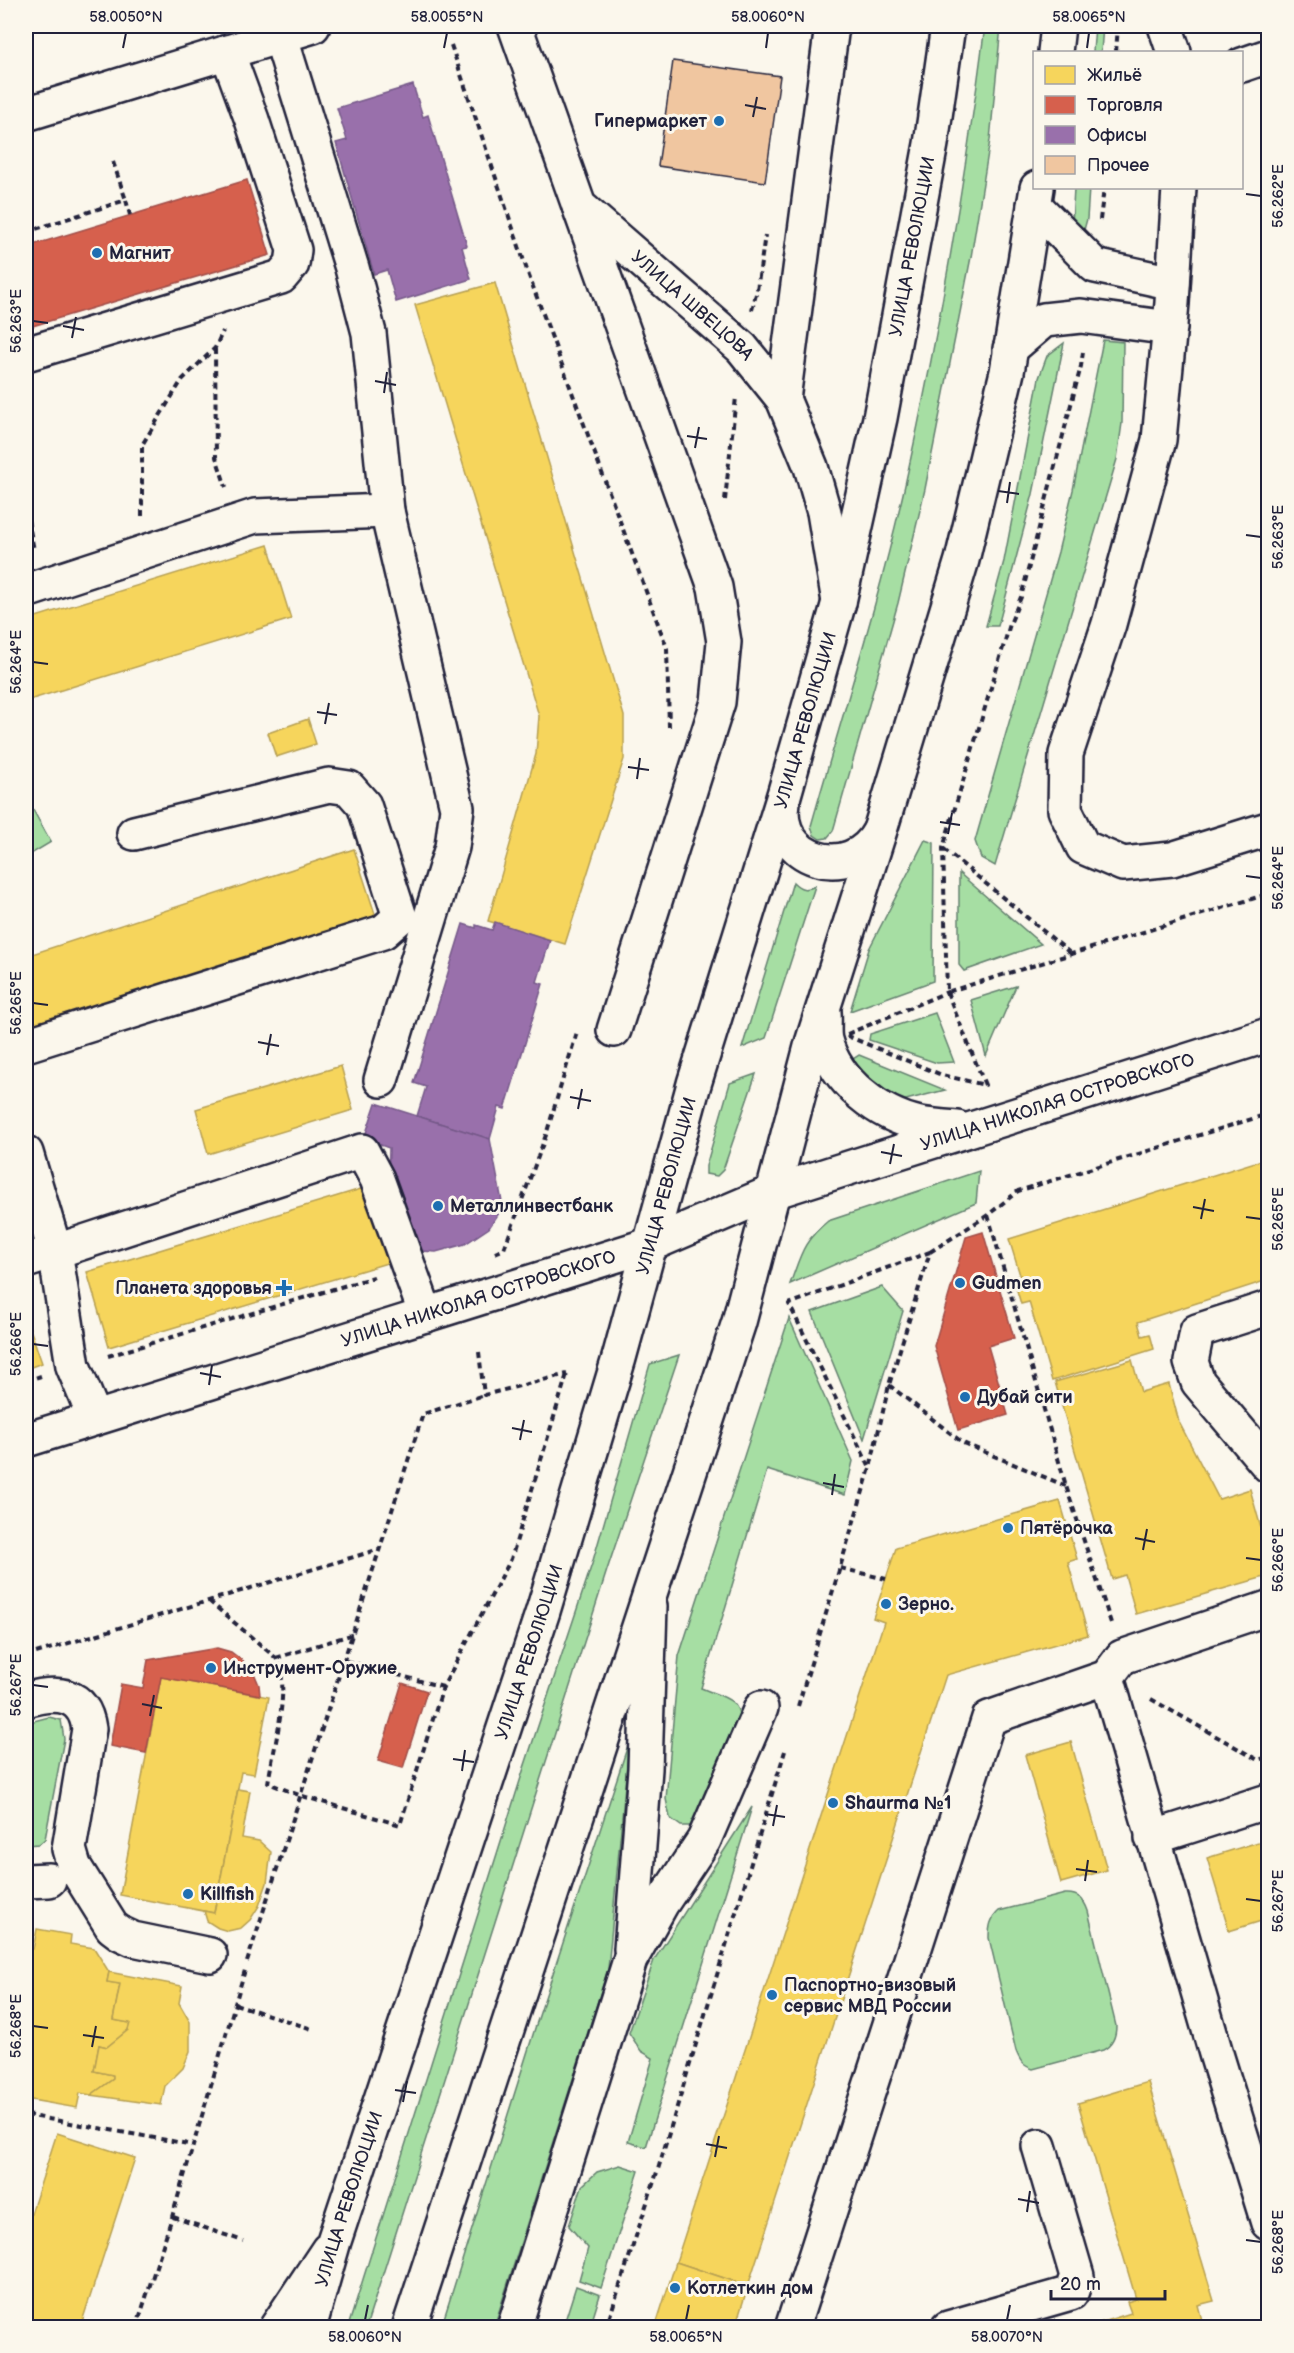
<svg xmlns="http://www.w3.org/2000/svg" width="1294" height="2353" viewBox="0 0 1294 2353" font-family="'Balsamiq Sans',sans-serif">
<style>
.green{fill:#a6dea3;stroke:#64806f;stroke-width:1.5}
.homes{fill:#f6d55c;stroke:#b69f52;stroke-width:1.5}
.shops{fill:#d6604d;stroke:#a04d48;stroke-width:1.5}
.offices{fill:#9970ab;stroke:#755989;stroke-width:1.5}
.building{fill:#f0c6a0;stroke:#22223b;stroke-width:1.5}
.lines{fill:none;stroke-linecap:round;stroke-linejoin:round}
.minor-casing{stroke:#22223b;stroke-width:38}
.major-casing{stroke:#22223b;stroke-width:38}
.path{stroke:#22223b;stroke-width:4;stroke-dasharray:6 4.5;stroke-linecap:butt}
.minor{stroke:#fbf7ec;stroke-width:33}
.major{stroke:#fbf7ec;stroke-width:33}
.ticks{fill:none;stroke:#22223b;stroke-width:2}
.poi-dot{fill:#1f6fb2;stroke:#fbf7ec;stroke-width:2}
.labels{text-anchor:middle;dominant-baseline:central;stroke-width:6;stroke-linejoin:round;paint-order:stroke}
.poi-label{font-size:18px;font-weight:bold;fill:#22223b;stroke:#fbf7ec;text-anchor:start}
.street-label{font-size:18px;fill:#22223b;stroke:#fbf7ec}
.neatline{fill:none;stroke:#22223b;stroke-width:2}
.ticks-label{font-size:15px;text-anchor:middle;fill:#22223b}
</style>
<rect width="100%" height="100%" fill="#fbf7ec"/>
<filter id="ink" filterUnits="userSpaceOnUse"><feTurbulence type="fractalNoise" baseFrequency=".0167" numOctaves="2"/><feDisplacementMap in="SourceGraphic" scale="12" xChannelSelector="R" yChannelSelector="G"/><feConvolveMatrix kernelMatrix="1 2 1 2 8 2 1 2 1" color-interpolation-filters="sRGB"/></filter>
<g filter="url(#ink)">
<g class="green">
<path d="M 985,26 L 1001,26 L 990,140 L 971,257 L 925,489 L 898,603 L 833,831 L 827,838 L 820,839 L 814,835 L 811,826 C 843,713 879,600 905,485 C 939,333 965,180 985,26 Z"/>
<path d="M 1095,26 L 1103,26 L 1101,52 L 1093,52 Z"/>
<path d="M 1074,188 L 1089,188 L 1087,219 L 1081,241 L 1072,225 Z"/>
<path d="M 1103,340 L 1123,342 L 1122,423 L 1117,459 L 995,866 L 981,858 L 975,841 L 1058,552 L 1073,490 Z"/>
<path d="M 1064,343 L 1033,494 L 998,626 L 986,626 L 1004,561 L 1039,378 L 1047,356 Z"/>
<path d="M 28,801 L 51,842 L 26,857 L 26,802 Z"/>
<path d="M 925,840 L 934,843 L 933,981 L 850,1011 L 869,949 Z"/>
<path d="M 959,873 L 1041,944 L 964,971 L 959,965 Z"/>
<path d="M 793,882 C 800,889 806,891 815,886 L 766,1038 L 742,1048 Z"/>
<path d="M 1016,986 L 986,1056 L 971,1000 Z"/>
<path d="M 935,1013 L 954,1062 L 937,1063 L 869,1040 L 870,1034 Z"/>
<path d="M 859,1055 L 945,1090 L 902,1101 L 889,1098 L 848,1062 Z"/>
<path d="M 756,1074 L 723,1170 L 717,1176 L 706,1174 L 706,1166 L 730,1083 Z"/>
<path d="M 979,1171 L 976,1203 L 790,1284 C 801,1255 802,1242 828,1221 Z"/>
<path d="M 882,1287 L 903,1311 L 864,1439 L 812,1312 Z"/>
<path d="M 789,1318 L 853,1461 L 845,1495 L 767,1470 L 701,1688 C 719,1696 743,1698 739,1724 L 696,1826 L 681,1826 L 670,1818 L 666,1799 L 679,1656 Z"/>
<path d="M 679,1355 L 607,1570 L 366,2327 L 348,2327 L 524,1768 L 592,1564 L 650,1364 Z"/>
<path d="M 49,1717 L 61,1720 L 64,1739 L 45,1839 L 39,1844 L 26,1845 L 26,1723 Z"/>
<path d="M 629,1742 L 608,1969 L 494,2327 L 441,2328 L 536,2025 Z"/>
<path d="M 752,1807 L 646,2147 L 628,2142 L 653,2058 L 641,2051 L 629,2033 L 654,1960 Z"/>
<path d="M 1065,1894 C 1078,1893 1084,1899 1088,1911 L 1116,2026 C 1116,2037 1113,2045 1103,2050 L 1033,2069 C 1023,2066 1020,2061 1016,2051 L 989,1938 C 989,1927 990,1919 999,1911 Z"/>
<path d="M 620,2165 L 639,2171 L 601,2288 L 579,2280 L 588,2248 L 569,2226 L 582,2186 L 597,2172 Z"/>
<path d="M 576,2286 L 600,2295 L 590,2327 L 563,2327 Z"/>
</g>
<g class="homes">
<path d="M 495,283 L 624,716 L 624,759 L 565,944 L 488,921 L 536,754 L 539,716 L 415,305 Z"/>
<path d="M 268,545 L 291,619 L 26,701 L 26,620 Z"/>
<path d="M 308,719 L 316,744 L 276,757 L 268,733 Z"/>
<path d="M 354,849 L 376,917 L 26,1031 L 26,956 Z"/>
<path d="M 341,1066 L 353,1110 L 208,1154 L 196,1109 Z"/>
<path d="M 1268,1158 L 1268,1280 L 1138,1322 L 1142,1336 L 1150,1334 L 1154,1349 L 1052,1381 L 1029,1302 L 1021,1304 L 1013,1277 L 1020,1275 L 1009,1239 Z"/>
<path d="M 374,1185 L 397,1260 L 109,1347 L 87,1272 Z"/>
<path d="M 26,1317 L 42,1363 L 26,1369 Z"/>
<path d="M 1132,1360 L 1141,1392 L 1169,1384 L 1179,1422 L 1219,1499 L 1250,1489 L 1268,1553 L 1268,1576 L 1136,1614 L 1125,1575 L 1112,1579 L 1055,1382 Z"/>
<path d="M 1060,1501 L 1077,1559 L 1068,1562 L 1088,1635 L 946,1675 L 748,2286 L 676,2262 L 884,1622 L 873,1618 L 896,1548 Z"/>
<path d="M 161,1677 L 269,1697 L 254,1774 L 241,1772 L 214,1913 L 120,1895 Z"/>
<path d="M 1071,1742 L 1107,1870 L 1061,1883 L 1025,1755 Z"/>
<path d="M 238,1789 L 250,1791 L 242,1838 L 259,1841 L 271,1852 L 267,1883 L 259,1906 L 250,1920 L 241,1928 L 228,1931 L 218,1928 L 207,1921 L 204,1911 L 214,1913 Z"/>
<path d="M 1268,1839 L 1268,1919 L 1229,1931 L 1207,1858 Z"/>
<path d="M 37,1929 L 71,1935 L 70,1944 L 94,1948 L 109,1972 L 107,1982 L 120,1984 L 113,2020 L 130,2023 L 128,2030 L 107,2047 L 99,2045 L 94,2071 L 113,2075 L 113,2079 L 91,2095 L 80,2093 L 77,2108 L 26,2099 L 26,1947 L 33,1949 Z"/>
<path d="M 109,1972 L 182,1986 L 179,2003 L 190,2022 L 190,2051 L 183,2068 L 165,2086 L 161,2105 L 91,2095 L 113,2079 L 113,2075 L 94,2071 L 99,2045 L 107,2047 L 128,2030 L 130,2023 L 113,2020 L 120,1984 L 107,1982 Z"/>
<path d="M 1148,2082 L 1214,2301 L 1198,2305 L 1204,2328 L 1083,2328 L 1131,2313 L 1127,2302 L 1136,2299 L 1078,2103 Z"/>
<path d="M 57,2133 L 135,2158 L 80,2328 L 26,2328 L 26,2229 Z"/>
<path d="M 676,2262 L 748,2286 L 735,2328 L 655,2328 Z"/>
</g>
<g class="shops">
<path d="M 247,180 L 270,255 L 26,328 L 26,247 Z"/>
<path d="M 983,1232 L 1014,1338 L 988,1346 L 1008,1415 L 958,1430 L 934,1346 L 966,1237 Z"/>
<path d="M 217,1648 L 231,1652 L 243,1661 L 254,1673 L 259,1685 L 260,1695 L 161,1677 L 146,1753 L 110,1746 L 121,1684 L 143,1688 L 148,1660 Z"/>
<path d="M 402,1683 L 427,1691 L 403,1768 L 378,1761 Z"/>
</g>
<g class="offices">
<path d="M 413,85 L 423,117 L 428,115 L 467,246 L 462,247 L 471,279 L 396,302 L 387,270 L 374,274 L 336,143 L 347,140 L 337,108 Z"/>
<path d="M 495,922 L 550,940 L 537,982 L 543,984 L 505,1109 L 499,1107 L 490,1139 L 417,1116 L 426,1087 L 414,1083 L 463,924 L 476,928 L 476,925 L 492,930 Z"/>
<path d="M 376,1103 L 490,1139 L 503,1207 L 489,1228 L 465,1244 L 436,1252 L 406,1250 L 388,1199 L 389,1148 L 364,1139 Z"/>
</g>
<path class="building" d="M 673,61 L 780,76 L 765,182 L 658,166 Z"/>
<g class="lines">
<g class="minor-casing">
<g id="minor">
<path id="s1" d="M 515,26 L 579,206 L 742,348 L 783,399 L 811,467 L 824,512 L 839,602"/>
<path d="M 1165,26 L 1174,52"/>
<path d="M 280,35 L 352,268 L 369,333 L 387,511 L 457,808 L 452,847 L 381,1080"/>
<path d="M 1242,65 L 1268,56"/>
<path d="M 26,114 L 313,26"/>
<path d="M 1179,188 L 1172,303 L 1159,440 L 1109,624 L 1066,754 L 1065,810 L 1083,847 L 1123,864 L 1172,859 L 1268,829"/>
<path d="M 1034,205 L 1095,266 L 1173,283"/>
<path d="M 579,206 L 715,587 L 724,642 L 718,702 L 614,1030"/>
<path d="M 1010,349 L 1044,320 L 1081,316 L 1170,328"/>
<path d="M 26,354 L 281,277 L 292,264 L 294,250 L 252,120 L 227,52"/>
<path d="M 783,399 L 832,26"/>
<path d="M 26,591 L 255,516 L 387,511"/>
<path d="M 26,1045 L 383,932 L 400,917 L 364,805 L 349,788 L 329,785 L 134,833"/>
<path d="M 26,1153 L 55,1251 L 73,1366 L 95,1418"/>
<path d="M 26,1261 L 362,1151 L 377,1179 L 426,1315"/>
<path d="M 1268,1308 L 1197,1331 L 1191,1362 L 1198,1382 L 1268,1465"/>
<path d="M 1107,1677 L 1217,2057 L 1268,2223"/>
<path d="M 26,1700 C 56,1691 84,1692 89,1729 L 69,1849 L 74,1866 L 112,1927 L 120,1933 L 133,1939 L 210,1955"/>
<path d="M 1152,1838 L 1268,1801"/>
<path d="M 26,1881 L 49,1880"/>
<path d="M 631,1949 L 645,1769 L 650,1606"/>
<path d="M 276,2328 L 328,2250"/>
<path d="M 514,2328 L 630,1960 L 662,1903 L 704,1840 L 761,1708"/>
<path d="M 792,2328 L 989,1718 L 1107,1677 L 1122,1657 L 1268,1608"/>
<path d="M 948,2328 L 1071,2293 L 1077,2276 L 1039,2146"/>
</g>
</g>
<g class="major-casing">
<g id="major">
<path d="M 1055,52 L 1058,26"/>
<path d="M 783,802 C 773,861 851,884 879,832"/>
<path d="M 824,1012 C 825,1021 823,1032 825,1040 C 836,1082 879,1115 920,1124 C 932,1126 945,1127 957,1128"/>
<path id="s2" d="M 26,1440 L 649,1245 L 773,1192 L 1268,1035"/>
<path id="s3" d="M 309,2328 L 334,2241 L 543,1611 L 619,1358 L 694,1084 L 784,795 L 839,602 L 880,418 L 931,144 L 948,26"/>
<path d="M 409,2328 L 739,1322 L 812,1043 L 881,827 L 962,560 L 1007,372 L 1037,188"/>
</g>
</g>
<g class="path">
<path d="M 451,45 L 529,276 L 667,648 L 669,727"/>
<path d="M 1116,52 L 1118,26"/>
<path d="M 113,162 L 126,200"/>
<path d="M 1100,220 L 1104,188"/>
<path d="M 26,232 L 126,200 L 130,215"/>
<path d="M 752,310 L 757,290 L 765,235"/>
<path d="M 215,349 L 216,457 L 226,487"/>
<path d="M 1083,352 L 1081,366 L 1021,597 L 1010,624 L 943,848 L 947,992 L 1268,894"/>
<path d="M 725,500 L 736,397"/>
<path d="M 26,510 L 34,550"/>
<path d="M 142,516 L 142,445 L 182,380 L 215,348 L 223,331"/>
<path d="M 944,849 L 1070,953"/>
<path d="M 947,992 L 985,1085 L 942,1075 L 845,1035 Z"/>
<path d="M 988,1215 L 1066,1486 L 1111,1623"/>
<path d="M 930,1252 L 988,1215 L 1018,1191 L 1268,1114"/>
<path d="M 495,1253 L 504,1249 L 546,1135 L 577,1032"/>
<path d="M 479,1352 L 484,1395 L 567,1374"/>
<path d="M 108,1356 L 374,1277"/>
<path d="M 26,1381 L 41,1376"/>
<path d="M 889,1385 L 963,1443 L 1066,1486"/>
<path d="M 840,1568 L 886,1579"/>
<path d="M 209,1601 L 276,1658 C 292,1685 273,1751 268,1783 L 299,1795 L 400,1825 L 443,1687 L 511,1559 L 567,1374"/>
<path d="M 26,1656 L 380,1549"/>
<path d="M 276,1658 L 354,1634"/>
<path d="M 346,1661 L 443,1687"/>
<path d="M 1151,1699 L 1258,1760 L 1268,1757"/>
<path d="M 798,1706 L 870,1468 L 889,1385 L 930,1252 L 789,1304 L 870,1468"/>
<path d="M 247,1962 L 423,1414 L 484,1395"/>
<path d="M 235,2004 L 312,2029"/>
<path d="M 26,2115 L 194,2145"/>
<path d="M 26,2127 L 30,2116"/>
<path d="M 173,2217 L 243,2241"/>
<path d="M 136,2328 L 172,2217 L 245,1970"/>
<path d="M 606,2328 L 659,2166 L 785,1751"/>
</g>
<use href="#minor" class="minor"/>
<use href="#major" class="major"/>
</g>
</g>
<path class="ticks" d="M 123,48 L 126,33M 444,48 L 447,33M 766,48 L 768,33M 1087,48 L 1089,33M 745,105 L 766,109M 753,117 L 757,97M 1246,194 L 1261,196M 33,321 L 48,323M 63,326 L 84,330M 72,338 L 76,317M 375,381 L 396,385M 384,393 L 387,372M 687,436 L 707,439M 695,448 L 699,427M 998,491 L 1019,494M 1007,503 L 1010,482M 1246,535 L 1261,537M 33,662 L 48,664M 317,712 L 337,715M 325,724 L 329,703M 628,767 L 649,770M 637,779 L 640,758M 940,822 L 960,825M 948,834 L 952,813M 1246,876 L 1261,878M 33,1003 L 48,1005M 258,1042 L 279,1046M 267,1055 L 271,1034M 570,1097 L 591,1101M 578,1109 L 582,1089M 881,1152 L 902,1156M 890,1164 L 894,1144M 1193,1207 L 1214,1211M 1246,1217 L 1261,1219M 1201,1219 L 1205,1199M 33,1344 L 48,1346M 200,1373 L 221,1377M 209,1385 L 212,1365M 512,1428 L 532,1432M 520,1440 L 524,1420M 823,1483 L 844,1487M 832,1495 L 835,1474M 1135,1538 L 1155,1542M 1143,1550 L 1147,1529M 1246,1558 L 1261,1560M 33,1685 L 48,1687M 142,1704 L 162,1708M 150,1716 L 154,1695M 453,1759 L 474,1762M 462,1771 L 465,1750M 765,1814 L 785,1817M 773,1826 L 777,1805M 1076,1869 L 1097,1872M 1085,1881 L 1088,1860M 1246,1899 L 1261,1901M 33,2026 L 48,2028M 83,2035 L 104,2038M 92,2047 L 96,2026M 395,2090 L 416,2093M 403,2102 L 407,2081M 706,2144 L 727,2148M 715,2157 L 719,2136M 1018,2199 L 1039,2203M 1027,2212 L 1030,2191M 1246,2240 L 1261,2242M 365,2320 L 368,2305M 686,2320 L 689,2305M 1007,2320 L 1010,2305"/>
<g class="poi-dot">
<circle cx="719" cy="121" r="6"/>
<circle cx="97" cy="253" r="6"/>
<circle cx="438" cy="1206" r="6"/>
<circle cx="960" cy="1283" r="6"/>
<path d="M281 1279h6v6h6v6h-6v6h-6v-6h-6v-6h6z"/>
<circle cx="965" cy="1397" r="6"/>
<circle cx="1008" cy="1528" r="6"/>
<circle cx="886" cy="1604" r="6"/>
<circle cx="211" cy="1668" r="6"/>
<circle cx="833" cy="1803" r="6"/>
<circle cx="188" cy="1894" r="6"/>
<circle cx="772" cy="1995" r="6"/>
<circle cx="675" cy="2288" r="6"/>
</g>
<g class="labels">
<g class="poi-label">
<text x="707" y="121" text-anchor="end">Гипермаркет</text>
<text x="109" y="253">Магнит</text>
<text x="450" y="1206">Металлинвестбанк</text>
<text x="972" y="1283">Gudmen</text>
<text x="272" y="1288" text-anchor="end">Планета здоровья</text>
<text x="977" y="1397">Дубай сити</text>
<text x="1020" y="1528">Пятёрочка</text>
<text x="898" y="1604">Зерно.</text>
<text x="223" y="1668">Инструмент-Оружие</text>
<text x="845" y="1803">Shaurma №1</text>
<text x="200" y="1894">Killfish</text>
<text x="784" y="1985">Паспортно-визовый<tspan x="784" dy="21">сервис МВД России</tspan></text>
<text x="687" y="2288">Котлеткин дом</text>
</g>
<g class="street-label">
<text stroke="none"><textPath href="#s3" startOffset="2169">УЛИЦА РЕВОЛЮЦИИ</textPath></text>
<text stroke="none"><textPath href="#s1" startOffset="342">УЛИЦА ШВЕЦОВА</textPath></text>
<text stroke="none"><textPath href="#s3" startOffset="1683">УЛИЦА РЕВОЛЮЦИИ</textPath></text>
<text stroke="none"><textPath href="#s2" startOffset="1086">УЛИЦА НИКОЛАЯ ОСТРОВСКОГО</textPath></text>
<text stroke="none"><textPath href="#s3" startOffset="1197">УЛИЦА РЕВОЛЮЦИИ</textPath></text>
<text stroke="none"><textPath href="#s2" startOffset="474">УЛИЦА НИКОЛАЯ ОСТРОВСКОГО</textPath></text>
<text stroke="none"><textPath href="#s3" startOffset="711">УЛИЦА РЕВОЛЮЦИИ</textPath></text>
<text stroke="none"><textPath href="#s3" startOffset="135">УЛИЦА РЕВОЛЮЦИИ</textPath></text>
</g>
</g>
<rect width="1294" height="2353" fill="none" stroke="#fbf7ec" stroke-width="66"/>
<rect x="1033" y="51" width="210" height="138" fill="#fbf7ec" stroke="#a4a2a5" stroke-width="1.5"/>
<rect x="1045" y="66" width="30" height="18" fill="#f6d55c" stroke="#a4a2a5" stroke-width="1.5"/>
<text x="1087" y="81" font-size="18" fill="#22223b">Жильё</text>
<rect x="1045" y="96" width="30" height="18" fill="#d6604d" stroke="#a4a2a5" stroke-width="1.5"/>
<text x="1087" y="111" font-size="18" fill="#22223b">Торговля</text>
<rect x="1045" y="126" width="30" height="18" fill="#9970ab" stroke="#a4a2a5" stroke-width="1.5"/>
<text x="1087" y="141" font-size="18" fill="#22223b">Офисы</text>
<rect x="1045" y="156" width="30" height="18" fill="#f0c6a0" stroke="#a4a2a5" stroke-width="1.5"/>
<text x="1087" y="171" font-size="18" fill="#22223b">Прочее</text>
<path d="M1051 2290v9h114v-9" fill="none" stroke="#22223b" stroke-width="3"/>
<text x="1060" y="2290" font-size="18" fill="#22223b" stroke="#fbf7ec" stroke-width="4.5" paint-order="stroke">20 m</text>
<rect x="33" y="33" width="1228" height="2287" class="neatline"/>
<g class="ticks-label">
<text x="126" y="22">58.0050°N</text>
<text x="447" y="22">58.0055°N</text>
<text x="768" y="22">58.0060°N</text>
<text x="1089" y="22">58.0065°N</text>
<text transform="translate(1278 196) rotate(-90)" y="5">56.262°E</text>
<text transform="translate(16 321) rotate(-90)" y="5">56.263°E</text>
<text transform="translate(1278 537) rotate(-90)" y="5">56.263°E</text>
<text transform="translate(16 662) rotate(-90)" y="5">56.264°E</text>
<text transform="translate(1278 878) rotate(-90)" y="5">56.264°E</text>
<text transform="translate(16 1003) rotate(-90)" y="5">56.265°E</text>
<text transform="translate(1278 1219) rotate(-90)" y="5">56.265°E</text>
<text transform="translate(16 1344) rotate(-90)" y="5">56.266°E</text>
<text transform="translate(1278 1560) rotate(-90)" y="5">56.266°E</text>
<text transform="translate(16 1685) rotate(-90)" y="5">56.267°E</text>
<text transform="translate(1278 1901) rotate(-90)" y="5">56.267°E</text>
<text transform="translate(16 2026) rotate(-90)" y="5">56.268°E</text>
<text transform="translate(1278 2242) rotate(-90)" y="5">56.268°E</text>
<text x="365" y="2342">58.0060°N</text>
<text x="686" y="2342">58.0065°N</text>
<text x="1007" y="2342">58.0070°N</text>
</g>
</svg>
